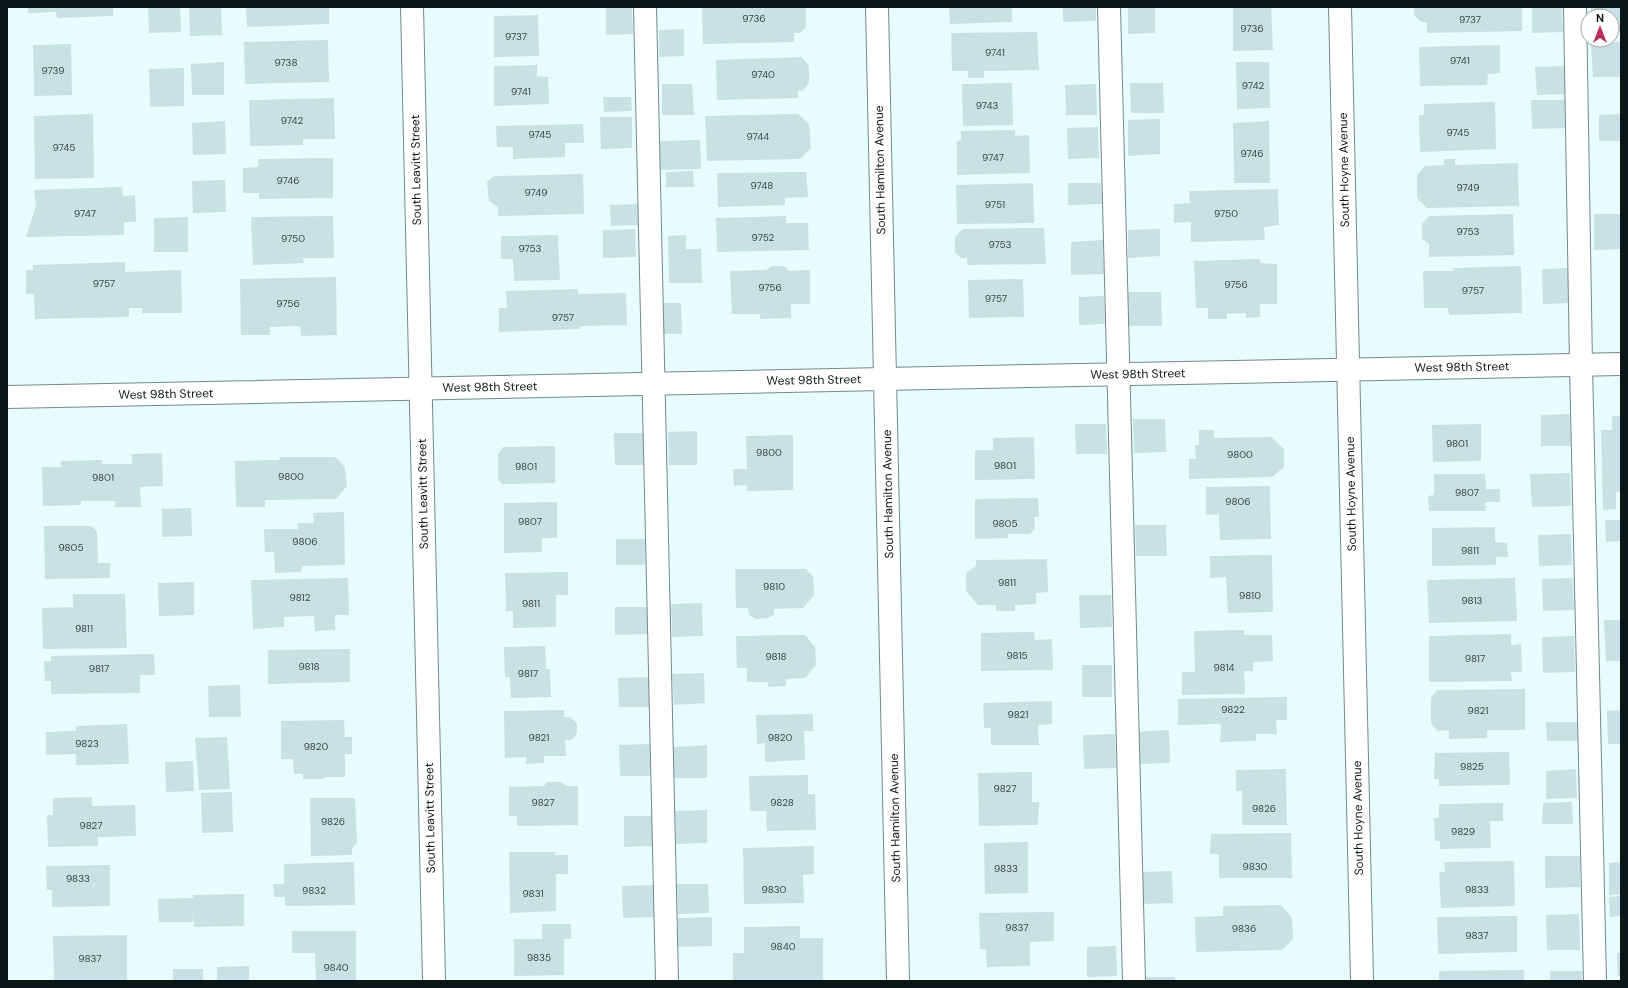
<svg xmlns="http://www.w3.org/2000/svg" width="1628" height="988" viewBox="0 0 1628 988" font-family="'DM Sans',sans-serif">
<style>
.building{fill:#c8e1e4}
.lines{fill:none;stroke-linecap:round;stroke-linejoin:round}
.minor-casing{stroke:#72898b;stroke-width:24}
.minor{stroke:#fff;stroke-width:22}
.labels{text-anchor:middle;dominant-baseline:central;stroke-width:3.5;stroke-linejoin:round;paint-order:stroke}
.number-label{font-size:10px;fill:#3b484a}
.street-label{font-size:12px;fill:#0c1516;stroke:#fff}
</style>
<rect width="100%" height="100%" fill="#e8fcff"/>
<g class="building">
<path d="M 28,7 L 113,7 L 113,16 L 57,18 L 56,12 L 28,13 Z"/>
<path d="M 148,7 L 180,7 L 181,32 L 149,33 Z"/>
<path d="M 189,7 L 221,7 L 222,35 L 190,36 Z"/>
<path d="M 246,7 L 329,7 L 329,24 L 247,27 Z"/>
<path d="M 606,7 L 632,7 L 633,34 L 606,35 Z"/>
<path d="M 702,7 L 804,7 L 806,9 L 806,27 L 800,33 L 794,33 L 794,42 L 703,44 Z"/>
<path d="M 949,7 L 1012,7 L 1012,22 L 950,24 Z"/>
<path d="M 1063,7 L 1096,7 L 1096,21 L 1063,22 Z"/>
<path d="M 1128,7 L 1155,7 L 1155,33 L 1128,34 Z"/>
<path d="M 1233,7 L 1271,7 L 1273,50 L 1233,51 Z"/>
<path d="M 1414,7 L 1522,7 L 1522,31 L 1427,33 L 1427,22 L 1421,22 L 1414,15 Z"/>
<path d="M 1562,7 L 1563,32 L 1532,33 L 1532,8 Z"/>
<path d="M 1591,7 L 1621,7 L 1621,31 L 1612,31 L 1612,16 L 1591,16 Z"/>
<path d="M 538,15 L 539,56 L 494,57 L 494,16 Z"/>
<path d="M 684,29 L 684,56 L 659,57 L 659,30 Z"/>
<path d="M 1037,32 L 1039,70 L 984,71 L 984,78 L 968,78 L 968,71 L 952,71 L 951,33 Z"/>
<path d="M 328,40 L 329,82 L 245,84 L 244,42 Z"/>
<path d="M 1621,42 L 1621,77 L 1593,77 L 1591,43 Z"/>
<path d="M 71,44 L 72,95 L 34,96 L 33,45 Z"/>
<path d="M 1500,45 L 1500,73 L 1488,74 L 1487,85 L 1420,86 L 1419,47 Z"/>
<path d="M 802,57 L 809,66 L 809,82 L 803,91 L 798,91 L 798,98 L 717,100 L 716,60 Z"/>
<path d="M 224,62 L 224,95 L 192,95 L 191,64 Z"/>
<path d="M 1236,62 L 1269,62 L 1270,108 L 1237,109 Z"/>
<path d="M 537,65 L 537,76 L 548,77 L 549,104 L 494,106 L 494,66 Z"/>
<path d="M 1568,66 L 1568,94 L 1537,95 L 1535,67 Z"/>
<path d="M 184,68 L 184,106 L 150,107 L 149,69 Z"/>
<path d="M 1012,83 L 1013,125 L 963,126 L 962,84 Z"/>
<path d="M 1130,83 L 1163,83 L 1164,113 L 1131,113 Z"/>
<path d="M 662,84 L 692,84 L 694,115 L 662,115 Z"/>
<path d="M 1096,84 L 1097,115 L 1066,115 L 1065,85 Z"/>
<path d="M 603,97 L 631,97 L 632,111 L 604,112 Z"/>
<path d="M 334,98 L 335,139 L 303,139 L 303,145 L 250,146 L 249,100 Z"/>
<path d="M 1531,100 L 1568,100 L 1569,128 L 1532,129 Z"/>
<path d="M 1495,102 L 1496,149 L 1420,152 L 1419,115 L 1424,115 L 1424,104 Z"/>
<path d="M 93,114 L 94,178 L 35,179 L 34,116 Z"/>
<path d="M 798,114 L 809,124 L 811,148 L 800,159 L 707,161 L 705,116 Z"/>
<path d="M 1621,114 L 1621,141 L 1599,141 L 1599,115 Z"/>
<path d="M 600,117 L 632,117 L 632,148 L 601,149 Z"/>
<path d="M 1160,119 L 1160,154 L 1128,156 L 1128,120 Z"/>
<path d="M 225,121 L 226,154 L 193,155 L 192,123 Z"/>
<path d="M 1269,121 L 1270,183 L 1234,183 L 1233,123 Z"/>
<path d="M 583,124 L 584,143 L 565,143 L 565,157 L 513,159 L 513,147 L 497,147 L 496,126 Z"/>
<path d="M 1098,127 L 1099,158 L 1068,159 L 1067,128 Z"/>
<path d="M 1015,130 L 1015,136 L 1029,135 L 1030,173 L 957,175 L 957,141 L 961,140 L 961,131 Z"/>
<path d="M 700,140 L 701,169 L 659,170 L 659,141 Z"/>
<path d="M 333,158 L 333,198 L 259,199 L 259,193 L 243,193 L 243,168 L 258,167 L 258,159 Z"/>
<path d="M 1444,159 L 1455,159 L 1455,165 L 1518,163 L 1519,206 L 1427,208 L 1417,198 L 1417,175 L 1425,166 L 1444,165 Z"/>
<path d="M 693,171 L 694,187 L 666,187 L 666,172 Z"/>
<path d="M 806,172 L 808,197 L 785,198 L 785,205 L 718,207 L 717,173 Z"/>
<path d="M 583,174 L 584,214 L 498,216 L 498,207 L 489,201 L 487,182 L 494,176 Z"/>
<path d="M 225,180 L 226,212 L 193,213 L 192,181 Z"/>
<path d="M 1033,183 L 1034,223 L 957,224 L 956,185 Z"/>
<path d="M 1068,183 L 1101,183 L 1102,204 L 1068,205 Z"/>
<path d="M 122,187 L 123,196 L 135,195 L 136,222 L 124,222 L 124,235 L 26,237 L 36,205 L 34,190 Z"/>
<path d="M 1278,189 L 1279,225 L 1264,227 L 1265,240 L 1191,242 L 1191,222 L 1174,223 L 1174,204 L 1190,203 L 1189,191 Z"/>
<path d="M 639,204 L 639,225 L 611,226 L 610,205 Z"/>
<path d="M 1513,214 L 1514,255 L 1429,257 L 1429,244 L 1422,239 L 1422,224 L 1429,216 Z"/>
<path d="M 1594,214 L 1621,214 L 1621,249 L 1594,250 Z"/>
<path d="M 333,216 L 334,258 L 303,258 L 304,263 L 253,265 L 251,217 Z"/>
<path d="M 786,216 L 786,223 L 808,223 L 809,250 L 717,252 L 716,218 Z"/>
<path d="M 188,217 L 188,252 L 154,252 L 154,218 Z"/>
<path d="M 1044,228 L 1046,264 L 967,265 L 967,258 L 961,258 L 955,252 L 955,237 L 963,229 Z"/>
<path d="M 635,229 L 636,257 L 603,258 L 603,230 Z"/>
<path d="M 1160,229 L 1160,256 L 1128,258 L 1128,230 Z"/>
<path d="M 558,235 L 560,280 L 514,281 L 513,259 L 501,259 L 501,236 Z"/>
<path d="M 686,235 L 686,249 L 701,249 L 702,283 L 669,283 L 668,236 Z"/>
<path d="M 1103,240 L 1104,274 L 1071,275 L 1071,242 Z"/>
<path d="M 1260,259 L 1260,263 L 1277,264 L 1277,304 L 1260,304 L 1260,317 L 1246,318 L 1246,313 L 1227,314 L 1227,319 L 1208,319 L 1208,308 L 1196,308 L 1194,261 Z"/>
<path d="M 125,262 L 125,272 L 181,270 L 182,313 L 142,313 L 142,308 L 129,308 L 129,317 L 35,319 L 34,294 L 26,294 L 26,270 L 33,270 L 33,265 Z"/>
<path d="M 772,266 L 784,266 L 789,271 L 810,270 L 810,304 L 791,304 L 791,318 L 760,319 L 760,314 L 732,314 L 730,271 L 766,270 Z"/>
<path d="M 1521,266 L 1522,313 L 1449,315 L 1448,308 L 1424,308 L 1423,271 L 1454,271 L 1453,268 Z"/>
<path d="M 1570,268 L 1571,303 L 1543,304 L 1542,269 Z"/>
<path d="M 336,277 L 337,335 L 301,336 L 300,326 L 270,327 L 270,335 L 241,335 L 240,279 Z"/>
<path d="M 1023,279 L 1024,317 L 969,318 L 968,280 Z"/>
<path d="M 578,289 L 578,294 L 626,293 L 627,325 L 580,326 L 580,329 L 499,332 L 499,308 L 507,308 L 506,291 Z"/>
<path d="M 1128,292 L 1161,292 L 1162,326 L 1129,326 Z"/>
<path d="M 1104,296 L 1105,324 L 1079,325 L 1079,297 Z"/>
<path d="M 664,303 L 681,303 L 682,334 L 664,334 Z"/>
<path d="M 1570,414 L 1571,446 L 1541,446 L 1541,415 Z"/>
<path d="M 1612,416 L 1621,416 L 1621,492 L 1616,492 L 1616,509 L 1603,510 L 1601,430 L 1612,430 Z"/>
<path d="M 1133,419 L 1165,419 L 1166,452 L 1134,453 Z"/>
<path d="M 1075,424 L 1106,424 L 1107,454 L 1076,454 Z"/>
<path d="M 1481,424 L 1481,461 L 1433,462 L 1432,425 Z"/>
<path d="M 1199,430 L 1214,430 L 1214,438 L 1271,437 L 1284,449 L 1284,467 L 1272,477 L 1189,479 L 1189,459 L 1196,459 L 1195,445 L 1199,445 Z"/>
<path d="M 697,431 L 697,465 L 669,465 L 668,432 Z"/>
<path d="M 614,433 L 643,433 L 643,465 L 615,465 Z"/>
<path d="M 793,435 L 793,490 L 747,491 L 747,485 L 734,486 L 733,469 L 747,469 L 746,436 Z"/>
<path d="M 1034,437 L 1035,479 L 975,480 L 975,450 L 993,450 L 993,438 Z"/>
<path d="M 555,446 L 555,483 L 502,484 L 498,478 L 498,454 L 503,447 Z"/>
<path d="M 162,453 L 163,486 L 140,487 L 141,507 L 115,507 L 115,501 L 81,501 L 81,505 L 43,506 L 42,467 L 61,467 L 61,461 L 102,460 L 102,464 L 132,464 L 132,454 Z"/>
<path d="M 279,457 L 335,457 L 345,467 L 347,486 L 336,499 L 265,500 L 265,507 L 236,507 L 235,461 L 280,460 Z"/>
<path d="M 1570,473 L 1571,506 L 1532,507 L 1530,474 Z"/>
<path d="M 1434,474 L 1485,474 L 1486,489 L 1500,489 L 1500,502 L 1485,502 L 1486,511 L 1429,511 L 1428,496 L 1434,495 Z"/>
<path d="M 1270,486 L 1271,539 L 1220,540 L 1219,514 L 1206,515 L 1206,487 Z"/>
<path d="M 1038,498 L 1039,517 L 1034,517 L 1035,529 L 1030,534 L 1008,534 L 1008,538 L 975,539 L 975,499 Z"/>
<path d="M 557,502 L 557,538 L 542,538 L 542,552 L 504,553 L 504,503 Z"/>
<path d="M 191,508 L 192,536 L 162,537 L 162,509 Z"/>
<path d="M 344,512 L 345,565 L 302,566 L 301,572 L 275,573 L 274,552 L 265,552 L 264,529 L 298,529 L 298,523 L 314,523 L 313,513 Z"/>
<path d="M 1605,520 L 1621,520 L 1621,541 L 1606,542 Z"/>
<path d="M 1135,525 L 1166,525 L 1167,556 L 1136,556 Z"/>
<path d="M 44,526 L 91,526 L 97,531 L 98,563 L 110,563 L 110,578 L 45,579 Z"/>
<path d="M 1495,527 L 1495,542 L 1507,543 L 1508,557 L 1496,557 L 1496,565 L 1432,566 L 1432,528 Z"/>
<path d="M 1571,534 L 1572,565 L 1539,566 L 1538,535 Z"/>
<rect x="616" y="539" width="29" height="26"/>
<path d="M 1272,555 L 1273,612 L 1228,613 L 1226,577 L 1210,578 L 1210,556 Z"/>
<path d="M 1047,559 L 1048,592 L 1036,593 L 1036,604 L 1015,605 L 1015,611 L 996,611 L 996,605 L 978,605 L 966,591 L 966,573 L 976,566 L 976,560 Z"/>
<path d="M 735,569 L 806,569 L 813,577 L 814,595 L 803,608 L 774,609 L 774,615 L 768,618 L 756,619 L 749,615 L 748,608 L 736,608 Z"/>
<path d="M 568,572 L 568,595 L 556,595 L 556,627 L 513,628 L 513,611 L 506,611 L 505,573 Z"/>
<path d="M 348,578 L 349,615 L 335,615 L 335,630 L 315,631 L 314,616 L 284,617 L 284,627 L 253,629 L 251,580 Z"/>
<path d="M 1515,578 L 1517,621 L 1429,623 L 1427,580 Z"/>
<path d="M 1573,578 L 1574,610 L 1543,611 L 1542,579 Z"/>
<path d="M 194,582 L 194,615 L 159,616 L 158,583 Z"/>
<path d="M 73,594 L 125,594 L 127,648 L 43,649 L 42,608 L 73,607 Z"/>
<path d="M 1079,595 L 1111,595 L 1112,627 L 1080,628 Z"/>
<path d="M 702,603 L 703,636 L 672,637 L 671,604 Z"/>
<path d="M 615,607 L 647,607 L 648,634 L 615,635 Z"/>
<path d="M 1604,620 L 1621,620 L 1621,661 L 1606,661 Z"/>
<path d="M 1244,630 L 1244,635 L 1272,635 L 1273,661 L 1253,662 L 1253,671 L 1244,671 L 1245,694 L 1182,695 L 1182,672 L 1195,672 L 1194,631 Z"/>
<path d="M 1034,632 L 1035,640 L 1052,639 L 1053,670 L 981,671 L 981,633 Z"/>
<path d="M 1511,634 L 1511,645 L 1521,644 L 1522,672 L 1511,672 L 1512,681 L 1429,682 L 1429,636 Z"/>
<path d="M 805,635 L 815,647 L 816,665 L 805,678 L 786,679 L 786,686 L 768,687 L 768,682 L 747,682 L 747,668 L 737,668 L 736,636 Z"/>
<path d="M 1574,636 L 1575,672 L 1543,673 L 1542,637 Z"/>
<path d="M 545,646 L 546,669 L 550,669 L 551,697 L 511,698 L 510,677 L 505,677 L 504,647 Z"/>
<path d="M 350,649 L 350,682 L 268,684 L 268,650 Z"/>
<path d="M 154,654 L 155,675 L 140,675 L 140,693 L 51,694 L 51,681 L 45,681 L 44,661 L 51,661 L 51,656 Z"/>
<rect x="1082" y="665" width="30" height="32"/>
<path d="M 704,673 L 705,703 L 674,705 L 672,674 Z"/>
<path d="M 649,677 L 649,707 L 619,707 L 618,678 Z"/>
<path d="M 240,685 L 241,717 L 209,717 L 208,686 Z"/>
<path d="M 1525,689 L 1525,730 L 1487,730 L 1487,738 L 1449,739 L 1449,730 L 1437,731 L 1431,723 L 1431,698 L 1437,690 Z"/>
<path d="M 1287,697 L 1287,720 L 1276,720 L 1277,734 L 1256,734 L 1256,741 L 1220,742 L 1221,724 L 1178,725 L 1178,699 Z"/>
<path d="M 1052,701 L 1052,724 L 1038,725 L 1039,745 L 991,745 L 991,728 L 984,728 L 983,703 Z"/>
<path d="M 564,710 L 564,717 L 570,717 L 577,723 L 577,734 L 571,740 L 565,740 L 566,756 L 544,756 L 544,763 L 526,764 L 526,757 L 505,758 L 504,711 Z"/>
<path d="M 1621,710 L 1621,744 L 1608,744 L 1607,711 Z"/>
<path d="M 813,714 L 813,731 L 804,731 L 805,760 L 765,762 L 765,743 L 757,744 L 756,715 Z"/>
<path d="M 344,720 L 345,737 L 352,737 L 352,754 L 345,754 L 345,777 L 324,777 L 324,779 L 303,779 L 303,774 L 294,774 L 293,759 L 281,759 L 281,721 Z"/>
<path d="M 1546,722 L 1577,722 L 1578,741 L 1547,741 Z"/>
<path d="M 127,724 L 129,764 L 76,765 L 76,754 L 46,755 L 46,732 L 76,731 L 76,726 Z"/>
<path d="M 1169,730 L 1170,763 L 1139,764 L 1137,732 Z"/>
<path d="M 1115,734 L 1116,768 L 1084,769 L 1083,735 Z"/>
<path d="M 227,737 L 230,789 L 199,790 L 195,738 Z"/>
<path d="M 650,744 L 651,776 L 620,776 L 619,745 Z"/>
<path d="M 707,745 L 707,778 L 674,778 L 674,747 Z"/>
<path d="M 1509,752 L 1510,785 L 1439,786 L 1439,779 L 1434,779 L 1435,753 Z"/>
<path d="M 193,761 L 194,791 L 166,792 L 165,762 Z"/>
<path d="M 1286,769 L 1287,825 L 1242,825 L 1242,791 L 1236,791 L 1236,770 Z"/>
<path d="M 1576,769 L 1577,798 L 1546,799 L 1546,771 Z"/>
<path d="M 1032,772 L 1032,802 L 1039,802 L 1038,825 L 979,826 L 978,773 Z"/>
<path d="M 808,775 L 808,794 L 815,794 L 816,830 L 767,831 L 766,811 L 750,811 L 749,776 Z"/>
<path d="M 547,782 L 561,782 L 566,786 L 578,786 L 578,825 L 517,826 L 517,816 L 509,816 L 509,787 L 544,786 Z"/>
<path d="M 232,792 L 233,832 L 202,833 L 201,793 Z"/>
<path d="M 92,797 L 92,806 L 135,805 L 136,836 L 98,837 L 98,846 L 48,847 L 47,815 L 53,815 L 53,798 Z"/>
<path d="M 310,798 L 355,798 L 357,843 L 352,848 L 352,855 L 311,856 Z"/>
<path d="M 1572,802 L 1573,824 L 1542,824 L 1543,803 Z"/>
<path d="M 1503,803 L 1503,821 L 1490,821 L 1491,848 L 1440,849 L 1440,841 L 1435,841 L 1434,818 L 1439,818 L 1439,804 Z"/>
<path d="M 707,810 L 707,843 L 676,844 L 675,811 Z"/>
<path d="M 624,816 L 652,816 L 652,846 L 624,847 Z"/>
<path d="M 1291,833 L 1292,878 L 1219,878 L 1219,854 L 1210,854 L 1211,834 Z"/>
<path d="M 1028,842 L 1028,893 L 985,894 L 984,843 Z"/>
<path d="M 814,846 L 814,874 L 803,875 L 804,903 L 744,904 L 743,848 Z"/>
<path d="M 509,852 L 555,852 L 555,855 L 568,855 L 568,874 L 556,874 L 556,911 L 510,913 Z"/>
<path d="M 1545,856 L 1580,856 L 1580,887 L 1545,888 Z"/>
<path d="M 1514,861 L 1515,906 L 1441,908 L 1439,872 L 1445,872 L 1444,862 Z"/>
<path d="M 354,862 L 355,905 L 285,906 L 285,897 L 274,897 L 273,884 L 284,884 L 284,864 Z"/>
<path d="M 1621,862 L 1621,894 L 1609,895 L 1609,863 Z"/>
<path d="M 110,865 L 110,906 L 52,907 L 52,890 L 47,890 L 46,866 Z"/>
<path d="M 1172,871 L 1173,903 L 1141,904 L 1141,872 Z"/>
<path d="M 677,884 L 708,884 L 709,913 L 678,914 Z"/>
<path d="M 655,885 L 655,917 L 623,918 L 622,886 Z"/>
<path d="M 244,894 L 244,926 L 194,927 L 194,911 L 193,922 L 159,922 L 158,899 L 193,898 L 193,895 Z"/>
<path d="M 1621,896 L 1621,916 L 1610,917 L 1609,897 Z"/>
<path d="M 1281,905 L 1292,918 L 1293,939 L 1282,950 L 1196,952 L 1195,917 L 1223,916 L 1223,906 Z"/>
<path d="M 1054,912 L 1054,941 L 1030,942 L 1030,966 L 987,967 L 986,949 L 980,949 L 979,913 Z"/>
<path d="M 1579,914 L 1580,950 L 1547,950 L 1546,915 Z"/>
<path d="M 1517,916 L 1517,952 L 1438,954 L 1437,917 Z"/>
<path d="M 712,917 L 712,946 L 678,947 L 678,918 Z"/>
<path d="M 542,924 L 571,924 L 571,939 L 564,939 L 564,975 L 514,976 L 514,939 L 542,939 Z"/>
<path d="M 800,926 L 800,938 L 823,938 L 823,981 L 733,981 L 733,953 L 744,953 L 744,927 Z"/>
<path d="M 292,931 L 356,931 L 356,981 L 316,981 L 315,953 L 292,953 Z"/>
<path d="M 127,935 L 127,980 L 54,981 L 53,936 Z"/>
<path d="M 1116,946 L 1117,976 L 1087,977 L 1087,947 Z"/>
<path d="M 1617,953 L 1621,953 L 1621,976 L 1618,976 Z"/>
<path d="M 249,966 L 249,981 L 217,981 L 217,967 Z"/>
<rect x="173" y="969" width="30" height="12"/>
<path d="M 1524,970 L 1524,981 L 1439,981 L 1439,971 Z"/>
<rect x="1550" y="971" width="32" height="10"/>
<rect x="1143" y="977" width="32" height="4"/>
</g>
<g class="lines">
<g class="minor-casing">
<g id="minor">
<path d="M 412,7 L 434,981"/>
<path d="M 645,7 L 667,981"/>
<path d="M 877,7 L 898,981"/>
<path d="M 1109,7 L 1134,981"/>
<path d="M 1340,7 L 1362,981"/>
<path d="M 1575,7 L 1581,365 L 1595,981"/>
<path d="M 7,397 L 1621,364"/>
</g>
</g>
<use href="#minor" class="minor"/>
</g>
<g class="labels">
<g class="number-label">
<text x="754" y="18">9736</text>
<text x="1470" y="19">9737</text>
<text x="1252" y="28">9736</text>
<text x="516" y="36">9737</text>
<text x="995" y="52">9741</text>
<text x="1460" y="60">9741</text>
<text x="286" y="62">9738</text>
<text x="53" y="70">9739</text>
<text x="763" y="74">9740</text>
<text x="1253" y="85">9742</text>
<text x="521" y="91">9741</text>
<text x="987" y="105">9743</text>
<text x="292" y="120">9742</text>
<text x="1458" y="132">9745</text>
<text x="540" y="134">9745</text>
<text x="758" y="136">9744</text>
<text x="64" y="147">9745</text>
<text x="1252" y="153">9746</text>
<text x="993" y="157">9747</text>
<text x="288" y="180">9746</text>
<text x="762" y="185">9748</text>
<text x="1468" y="187">9749</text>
<text x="536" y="192">9749</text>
<text x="995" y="204">9751</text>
<text x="85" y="213">9747</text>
<text x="1226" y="213">9750</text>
<text x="1468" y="231">9753</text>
<text x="763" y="237">9752</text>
<text x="293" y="238">9750</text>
<text x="1000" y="244">9753</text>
<text x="530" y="248">9753</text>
<text x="104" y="283">9757</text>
<text x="1236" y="284">9756</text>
<text x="770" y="287">9756</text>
<text x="1473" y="290">9757</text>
<text x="996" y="298">9757</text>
<text x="288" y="303">9756</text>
<text x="563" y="317">9757</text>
<text x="1457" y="443">9801</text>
<text x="769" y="452">9800</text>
<text x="1240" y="454">9800</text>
<text x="1005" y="465">9801</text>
<text x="526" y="466">9801</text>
<text x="291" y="476">9800</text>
<text x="103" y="477">9801</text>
<text x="1467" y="492">9807</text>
<text x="1238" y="501">9806</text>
<text x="530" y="521">9807</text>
<text x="1005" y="523">9805</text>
<text x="305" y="541">9806</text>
<text x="71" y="547">9805</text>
<text x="1470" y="550">9811</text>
<text x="1007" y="582">9811</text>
<text x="774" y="586">9810</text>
<text x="1250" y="595">9810</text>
<text x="300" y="597">9812</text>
<text x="1472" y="600">9813</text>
<text x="531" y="603">9811</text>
<text x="84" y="628">9811</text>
<text x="1017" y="655">9815</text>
<text x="776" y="656">9818</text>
<text x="1475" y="658">9817</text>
<text x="309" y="666">9818</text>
<text x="1224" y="667">9814</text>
<text x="99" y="668">9817</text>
<text x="528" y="673">9817</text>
<text x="1233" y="709">9822</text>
<text x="1478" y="710">9821</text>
<text x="1018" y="714">9821</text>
<text x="539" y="737">9821</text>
<text x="780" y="737">9820</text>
<text x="87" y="743">9823</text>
<text x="316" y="746">9820</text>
<text x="1472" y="766">9825</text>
<text x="1005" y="788">9827</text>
<text x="543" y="802">9827</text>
<text x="782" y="802">9828</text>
<text x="1264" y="808">9826</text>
<text x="333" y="821">9826</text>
<text x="91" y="825">9827</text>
<text x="1463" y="831">9829</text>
<text x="1255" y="866">9830</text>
<text x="1006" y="868">9833</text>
<text x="78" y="878">9833</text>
<text x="774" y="889">9830</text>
<text x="1477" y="889">9833</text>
<text x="314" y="890">9832</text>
<text x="533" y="893">9831</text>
<text x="1017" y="927">9837</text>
<text x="1244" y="928">9836</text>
<text x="1477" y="935">9837</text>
<text x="783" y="946">9840</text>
<text x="539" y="957">9835</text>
<text x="90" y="958">9837</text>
<text x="336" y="967">9840</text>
</g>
<g class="street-label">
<text transform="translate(416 170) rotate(-91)">South Leavitt Street</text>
<text transform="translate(880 170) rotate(-91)">South Hamilton Avenue</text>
<text transform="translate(1344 170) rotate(-91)">South Hoyne Avenue</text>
<text transform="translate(1462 367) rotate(-1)">West 98th Street</text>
<text transform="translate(1138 374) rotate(-1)">West 98th Street</text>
<text transform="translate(814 380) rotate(-1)">West 98th Street</text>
<text transform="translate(490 387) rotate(-1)">West 98th Street</text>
<text transform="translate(166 394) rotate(-1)">West 98th Street</text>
<text transform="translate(423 494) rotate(-91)">South Leavitt Street</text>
<text transform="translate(888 494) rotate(-91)">South Hamilton Avenue</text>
<text transform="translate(1351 494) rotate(-91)">South Hoyne Avenue</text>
<text transform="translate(430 818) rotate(-91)">South Leavitt Street</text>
<text transform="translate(895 818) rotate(-91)">South Hamilton Avenue</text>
<text transform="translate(1358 818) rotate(-91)">South Hoyne Avenue</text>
</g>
</g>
<rect width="1628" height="988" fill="none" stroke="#0c1516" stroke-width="16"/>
<g transform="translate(1600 28)"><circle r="19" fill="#ffffff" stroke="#9ea1a2"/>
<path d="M0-3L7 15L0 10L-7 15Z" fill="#bd2f5e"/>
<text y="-6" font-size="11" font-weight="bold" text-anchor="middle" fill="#0c1516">N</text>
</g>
</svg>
